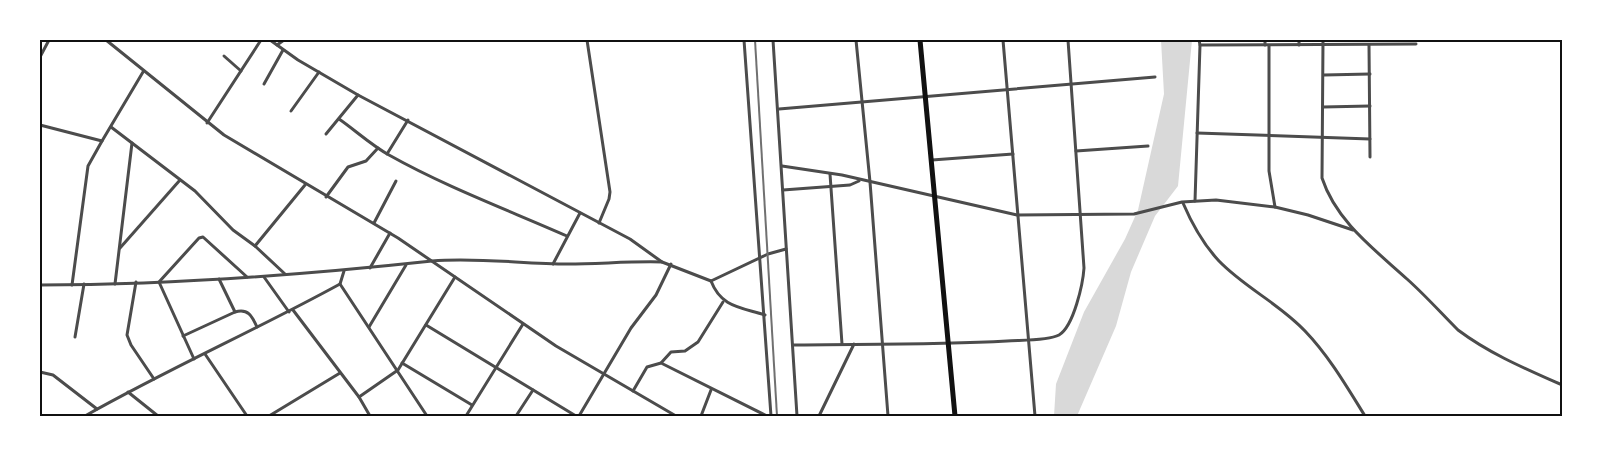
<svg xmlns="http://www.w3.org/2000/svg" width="1602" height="456" viewBox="0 0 1602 456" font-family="'Work Sans',sans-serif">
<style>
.water{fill:#d9d9d9}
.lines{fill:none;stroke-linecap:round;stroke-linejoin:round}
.minor{stroke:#4c4c4c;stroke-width:3}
.primary{stroke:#111;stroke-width:5}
.rail{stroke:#707070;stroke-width:2}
.neatline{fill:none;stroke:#111;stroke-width:2}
</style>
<rect width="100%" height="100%" fill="#fff"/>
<path class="water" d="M 1161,40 L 1192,40 L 1178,186 L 1155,216 L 1131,272 L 1116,326 L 1077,416 L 1054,416 L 1056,384 L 1084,312 L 1125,239 L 1138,210 L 1164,94 Z"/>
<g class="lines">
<g class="minor">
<path d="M 106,40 L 224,135 L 398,238 L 556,346 L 676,416"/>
<path d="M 270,40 L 298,60 L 358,95 L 630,239 L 662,262 L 711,281 L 768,254 L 786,249"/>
<path d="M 587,40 L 610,192 L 609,199 L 599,223"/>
<path d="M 744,40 L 771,416"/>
<path d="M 773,40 L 797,416"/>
<path d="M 856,40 L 870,182 L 888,416"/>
<path d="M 1003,40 L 1035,416"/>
<path d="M 1199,40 L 1200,45 L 1416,44"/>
<path d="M 1299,40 L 1299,45"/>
<path d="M 1323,40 L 1322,178 C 1336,221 1374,249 1407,279 C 1425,295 1441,313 1458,330 C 1490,354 1526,369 1562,385"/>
<path d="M 277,45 L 284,40"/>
<path d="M 1265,45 L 1265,40"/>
<path d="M 1369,45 L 1370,157"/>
<path d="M 1269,46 L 1269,171 L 1275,207"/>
<path d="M 224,56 L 241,71"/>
<path d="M 40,57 L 49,40"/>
<path d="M 1324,75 L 1370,74"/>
<path d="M 264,84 L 283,50"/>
<path d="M 1323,107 L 1370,106"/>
<path d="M 779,109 L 1155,77"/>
<path d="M 291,111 L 319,72"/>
<path d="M 339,119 C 355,130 371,145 389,155 C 444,186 508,210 567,236"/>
<path d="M 207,123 L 261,40"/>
<path d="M 40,125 L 102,141 L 143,72"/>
<path d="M 111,127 L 195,191 L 233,230 L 255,246 L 285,274"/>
<path d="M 1197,133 L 1370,139"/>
<path d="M 326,134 L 358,95"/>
<path d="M 1076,151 L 1148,146"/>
<path d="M 387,154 L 408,120"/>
<path d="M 932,160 L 1013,154"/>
<path d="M 782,166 L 842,175 L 1017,215 L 1134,214 L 1182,202 L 1216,200 L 1275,207 L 1308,215 L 1353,230"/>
<path d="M 40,171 L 40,185"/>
<path d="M 830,174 L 842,344"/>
<path d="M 783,190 L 850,185 L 859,181"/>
<path d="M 326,197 L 348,167 L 366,161 L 378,148"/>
<path d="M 1195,201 L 1200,45"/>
<path d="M 1183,203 C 1192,224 1203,244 1219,261 C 1245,288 1280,304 1305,331 C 1329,356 1347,387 1365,416"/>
<path d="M 374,223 L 396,181"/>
<path d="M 255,246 L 305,185"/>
<path d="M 120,248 L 180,180"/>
<path d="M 553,264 L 580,213"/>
<path d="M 370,268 L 390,233"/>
<path d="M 344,271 L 340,284 L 427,416"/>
<path d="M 264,277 L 289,312"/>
<path d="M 219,279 L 235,312 C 248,308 252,316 257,327"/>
<path d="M 711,281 C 721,307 740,307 765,315"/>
<path d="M 136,282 L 127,335 L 131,345 L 154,379"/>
<path d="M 115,284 L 132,143"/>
<path d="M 40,285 C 171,285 302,275 432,261 C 477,257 523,264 568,264 C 599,264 631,261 662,262"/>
<path d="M 72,285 L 88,166 L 102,141"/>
<path d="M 293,310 L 359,397 L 370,416"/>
<path d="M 426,325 L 576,416"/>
<path d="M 369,327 L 406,265"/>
<path d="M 183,336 L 235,312"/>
<path d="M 75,337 L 84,284"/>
<path d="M 793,345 C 864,344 936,345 1007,341 C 1020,340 1048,341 1059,335 C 1074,326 1083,283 1084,268 L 1068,40"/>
<path d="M 205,354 L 247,416"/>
<path d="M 194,359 L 159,282 L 199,238 L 203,237 L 247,277"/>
<path d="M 402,363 L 472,405"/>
<path d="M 661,363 L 767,416"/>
<path d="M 40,372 L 53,375 L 97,409"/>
<path d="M 633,391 L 647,367 L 661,363 L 671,352 L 685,351 L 698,342 L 723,302"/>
<path d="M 128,392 L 158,416"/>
<path d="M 359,397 L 398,370 L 455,277"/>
<path d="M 85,416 C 168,369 256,330 340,284"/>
<path d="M 269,416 L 340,373"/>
<path d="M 466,416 L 523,324"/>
<path d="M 516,416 L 533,390"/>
<path d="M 579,416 L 631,328 L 656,295 L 671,264"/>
<path d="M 701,416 L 711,390"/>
<path d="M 819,416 L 854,344"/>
</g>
<path class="primary" d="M 920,40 L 955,416"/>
<path class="rail" d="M 755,40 L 777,416"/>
</g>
<rect width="1602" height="456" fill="none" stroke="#ffffff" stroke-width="82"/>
<rect x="41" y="41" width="1520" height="374" class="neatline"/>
</svg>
